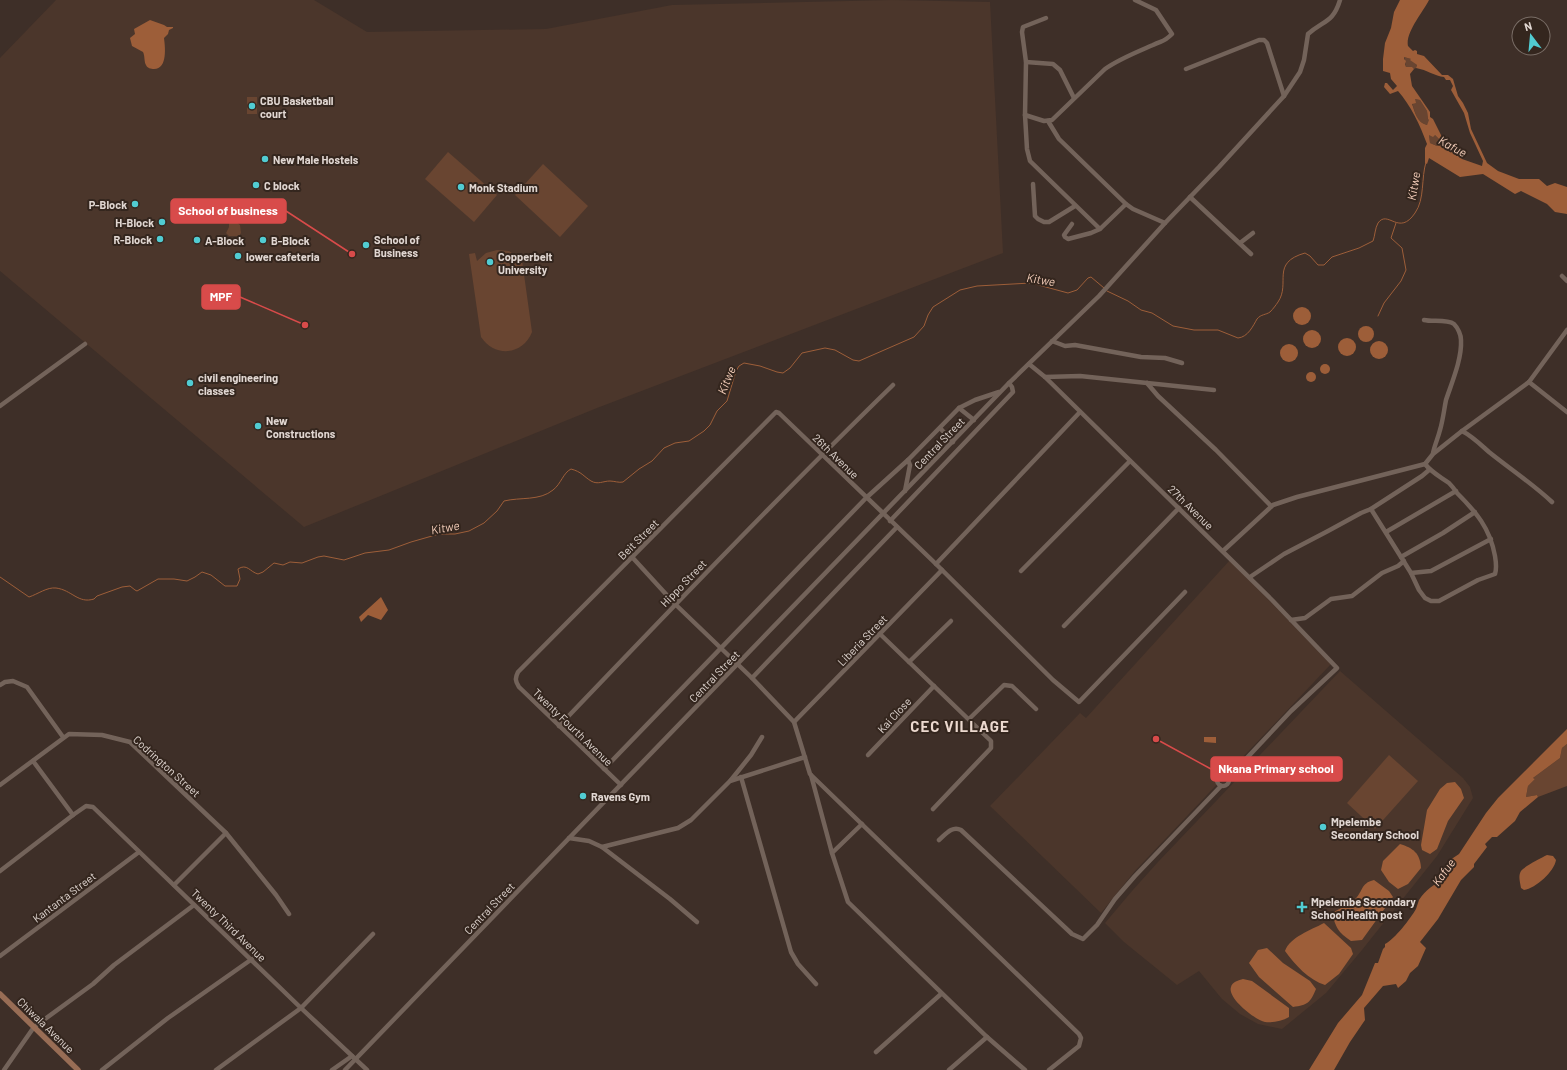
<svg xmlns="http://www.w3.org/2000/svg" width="1567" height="1070" viewBox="0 0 1567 1070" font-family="Barlow,sans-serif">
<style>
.built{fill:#4b362b}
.green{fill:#694531}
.water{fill:#9d5e39;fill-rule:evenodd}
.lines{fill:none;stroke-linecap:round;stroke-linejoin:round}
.stream{stroke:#9d5e39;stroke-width:1}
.minor{stroke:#73635a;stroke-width:4.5}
.major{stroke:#986d55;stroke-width:5.5}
.poi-dot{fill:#51ccd2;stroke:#34261e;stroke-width:1.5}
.labels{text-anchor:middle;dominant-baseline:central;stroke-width:4;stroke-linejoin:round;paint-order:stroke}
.poi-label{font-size:11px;font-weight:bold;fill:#e1d7d2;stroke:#34261e;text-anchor:start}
.street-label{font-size:11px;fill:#e1d7d2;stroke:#34261e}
.water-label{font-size:12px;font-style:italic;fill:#f2ccb8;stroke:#34261e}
.district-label{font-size:15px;font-weight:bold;letter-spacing:1px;fill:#ecd9cf;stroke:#34261e}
.leader{fill:none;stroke:#d84b4a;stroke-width:1.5}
.callout-dot{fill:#d84b4a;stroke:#34261e;stroke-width:1.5}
.callout{fill:#d84b4a;stroke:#d84b4a;stroke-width:1.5}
.callout-label{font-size:12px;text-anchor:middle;font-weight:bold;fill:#fff}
</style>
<rect width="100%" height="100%" fill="#3e2f28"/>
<g class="built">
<path d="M 56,0 L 314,0 L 367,32 L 546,29 L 672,5 L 892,0 L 990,2 L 1003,253 L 597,408 L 304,527 L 0,271 L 0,58 Z"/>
<path d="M 1230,560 L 1331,664 L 1134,872 L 1101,913 L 990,806 L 1080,713 L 1086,718 Z"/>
<path d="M 1340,671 L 1463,778 L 1470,787 L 1473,798 L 1437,856 L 1362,950 L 1326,993 L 1282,1029 L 1258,1024 L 1240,1014 L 1222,999 L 1199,971 L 1177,985 L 1124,942 L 1105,923 L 1132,891 L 1158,862 Z"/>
</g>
<g class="green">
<path d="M 1404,57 L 1411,59 L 1411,60 L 1417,65 L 1416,68 L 1414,69 L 1411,67 L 1406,67 Z"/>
<rect x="247" y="97" width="10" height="17"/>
<path d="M 1415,99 L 1420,100 L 1427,111 L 1428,119 L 1430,120 L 1427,125 C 1417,123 1415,112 1412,103 Z"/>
<path d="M 1429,135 L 1435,135 L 1439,139 L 1439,144 L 1437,146 L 1430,143 Z"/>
<path d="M 448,152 L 497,195 L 474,222 L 425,179 Z"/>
<path d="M 543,164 L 588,206 L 560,237 L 515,195 Z"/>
<path d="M 233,219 L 240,225 L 241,233 L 239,236 L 229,236 L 226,233 L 229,227 L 229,221 Z"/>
<path d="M 497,250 L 509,251 L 522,260 L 532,332 C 523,355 495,358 481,337 L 469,254 L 475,253 L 477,261 L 486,253 Z"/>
<path d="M 1567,744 L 1567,786 L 1538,797 L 1537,795 L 1526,797 L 1528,786 L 1535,779 L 1533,778 L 1560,758 L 1562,748 Z"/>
<path d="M 1389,755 L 1418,781 L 1375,829 L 1347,803 Z"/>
</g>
<g class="water">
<path d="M 1400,0 L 1429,0 C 1423,12 1405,33 1408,46 L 1413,51 L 1415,50 L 1417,51 L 1417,54 L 1424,56 L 1442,75 L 1448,75 L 1453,79 L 1458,96 L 1463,103 L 1468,113 L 1471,129 L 1487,163 L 1498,171 L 1519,179 L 1539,179 L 1547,186 L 1555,183 L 1567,187 L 1567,214 L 1555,212 L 1547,204 L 1521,191 L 1515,194 L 1483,174 L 1460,177 L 1429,158 L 1427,164 L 1425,163 L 1425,148 L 1427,144 C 1420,125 1411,106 1398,91 L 1390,94 L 1384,87 L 1385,83 L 1387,83 L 1393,90 L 1397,86 L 1391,79 L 1390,73 L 1383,71 L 1383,59 L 1385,43 L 1391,28 L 1394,12 ZM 1404,57 L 1411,59 L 1410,60 L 1417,65 L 1416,68 C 1427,70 1435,76 1444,77 L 1446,80 L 1450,80 L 1453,86 L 1451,90 L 1464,113 L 1470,133 L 1483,161 L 1482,166 L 1462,159 L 1456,151 L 1450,148 L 1448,143 L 1445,143 L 1433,119 L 1430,117 L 1430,112 L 1412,86 L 1410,74 L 1414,69 L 1412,67 L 1406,67 L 1405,64 L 1406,61 L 1404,59 ZM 1415,99 L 1420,100 L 1427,111 L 1428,119 L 1429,120 L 1427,125 C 1417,123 1415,112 1412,104 L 1416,103 ZM 1429,135 L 1433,137 L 1435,135 L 1439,139 L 1439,144 L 1437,146 L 1430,143 Z"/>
<path d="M 150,20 L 164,25 L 167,27 L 173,27 L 173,28 L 169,30 L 168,34 L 164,38 C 165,46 168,69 154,69 C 151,69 147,68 146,65 C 144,62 145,56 143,52 L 132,46 L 130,38 L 135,34 L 134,29 Z"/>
<circle cx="1302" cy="316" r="9"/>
<circle cx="1366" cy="334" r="8"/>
<circle cx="1312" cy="339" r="9"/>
<circle cx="1347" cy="347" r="9"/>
<circle cx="1379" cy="350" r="9"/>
<circle cx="1289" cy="353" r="9"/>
<circle cx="1325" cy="369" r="5"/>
<circle cx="1311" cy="377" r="5"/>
<path d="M 381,597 L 388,610 L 381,620 L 368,615 L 361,622 L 359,617 Z"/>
<path d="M 1567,729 L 1567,744 L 1562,748 L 1560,758 L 1533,778 L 1535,779 L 1528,786 L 1526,797 L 1537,795 L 1538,797 L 1520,812 L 1515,821 L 1497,837 L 1492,837 L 1485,844 L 1487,847 L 1474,864 L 1474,867 L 1461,880 L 1438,919 L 1420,942 L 1426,948 L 1418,966 L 1410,973 L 1406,981 L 1398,988 L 1396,984 L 1383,986 L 1364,1008 L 1365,1020 L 1350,1042 L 1334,1070 L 1309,1070 L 1338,1023 L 1362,995 L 1375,963 L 1378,963 L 1383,949 L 1385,947 L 1385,944 C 1395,939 1410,919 1416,909 C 1417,906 1418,903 1419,900 C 1425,890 1435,884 1445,878 L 1450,860 L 1459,854 L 1486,813 L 1498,798 Z"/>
<path d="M 1204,737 L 1216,737 L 1216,743 L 1204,742 Z"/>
<path d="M 1455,782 L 1461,789 L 1464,798 L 1448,821 L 1437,849 L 1430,854 L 1422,850 L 1421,845 L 1427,810 L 1440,789 L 1447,783 Z"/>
<path d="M 1400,844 C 1413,848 1420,853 1421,868 L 1408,884 L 1398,889 L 1389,882 L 1381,870 L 1383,861 Z"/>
<path d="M 1547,855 L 1553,856 L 1556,860 C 1554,872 1536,888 1524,890 L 1521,888 C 1520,882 1518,876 1521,871 C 1525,866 1541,858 1547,855 Z"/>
<path d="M 1374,880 L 1389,891 L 1393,897 L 1362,940 L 1351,941 C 1338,932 1336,928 1332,913 C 1339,909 1347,905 1354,900 C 1363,893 1360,883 1374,880 Z"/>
<path d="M 1324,923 L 1351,948 L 1353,954 L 1339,974 L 1325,985 C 1309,980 1295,965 1285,951 C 1290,937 1311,930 1324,923 Z"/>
<path d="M 1267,948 L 1283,963 L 1310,981 L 1316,989 C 1310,1003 1308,1005 1293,1007 L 1259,977 L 1249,963 L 1258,950 Z"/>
<path d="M 1243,979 L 1252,981 L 1289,1008 L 1289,1017 C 1282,1021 1273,1023 1265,1022 C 1255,1020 1227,998 1231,987 C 1232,982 1239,980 1243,979 Z"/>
</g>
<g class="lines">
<g class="stream">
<path d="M 1107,291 L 1128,301 L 1141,310 L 1152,313 L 1173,326 L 1194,330 L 1218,330 L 1238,338 C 1248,337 1253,326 1257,319 C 1261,314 1266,315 1270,312 C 1273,309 1276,305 1278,302 C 1291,283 1270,263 1305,253 L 1310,256 L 1318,265 L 1324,265 L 1332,257 L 1359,248 L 1373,241 C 1375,236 1375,228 1378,223 C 1388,209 1399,237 1415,213 C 1425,199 1421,178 1426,162"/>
<path d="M 1378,316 L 1384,303 L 1401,281 L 1406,270 L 1402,248 L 1391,238 L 1396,223"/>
<path d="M 0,577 L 29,597 C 38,594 47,587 56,588 C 72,590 78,604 94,599 L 97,596 L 122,587 L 130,586 L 135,590 L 137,591 L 158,579 L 174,579 L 187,581 L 195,577 L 202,572 L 211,575 L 225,586 L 237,586 L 240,579 L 238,569 C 247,563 250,572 258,574 L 263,572 L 274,563 L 283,565 L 290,562 L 302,563 L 318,557 L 324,556 L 344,560 L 365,553 L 389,550 L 411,542 L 439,534 L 455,534 L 469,531 L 484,523 L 497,511 L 504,501 C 520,497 540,501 553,490 C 561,484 563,473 571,469 C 582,472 583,476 591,481 C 598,485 603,481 610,481 C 614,481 619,483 623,482 L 639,469 L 652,461 L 664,448 L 675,443 L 689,441 L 704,431 L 710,425 L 717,411 L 727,401 L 736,371 L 739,366 L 744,363 L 760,366 L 777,372 L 783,373 L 790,368 L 802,353 L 825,348 L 835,350 L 853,360 L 859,361 L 914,337 L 924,326 L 928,315 L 933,307 L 960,290 L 977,286 L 1031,283 L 1068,293 L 1077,290 L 1088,278 L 1091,277 L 1104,288"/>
</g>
<g class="minor">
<path d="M 1046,18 L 1023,27 L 1022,32 L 1026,62 L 1025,115 L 1027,149 L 1030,161 L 1100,229 L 1126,204 L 1133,209 L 1165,223"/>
<path d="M 1026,62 L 1053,64 L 1060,70 L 1074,98"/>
<path d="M 1186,69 L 1259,40 L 1264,40 L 1267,43 L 1284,96"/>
<path d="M 1025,115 L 1044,121 L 1052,120 L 1105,69 C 1119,59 1137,52 1153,45 C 1163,40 1163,43 1172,34 L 1156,10 L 1135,0"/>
<path d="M 1048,121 L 1059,139 L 1126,204"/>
<path d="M 1033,184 L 1035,216 L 1038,219 L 1044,222 L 1049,222 L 1075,206"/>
<path d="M 1190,197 L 1251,254"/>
<path d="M 1072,224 L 1064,235 L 1065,237 L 1068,239 L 1091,233 L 1100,229"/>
<path d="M 1240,243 L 1253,233"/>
<path d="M 1562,276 L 1567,281"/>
<path d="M 1424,320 C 1432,322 1447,319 1454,324 C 1458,328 1461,335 1461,340 C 1462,359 1452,382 1446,400 C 1444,410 1443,420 1440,430 C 1438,438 1435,444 1433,453"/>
<path d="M 1052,341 L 1065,346 L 1075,345 L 1141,357 L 1165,358 L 1182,363"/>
<path d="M 1029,364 L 1045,377 L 1272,600 L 1337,668 L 1291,711 L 1228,778"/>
<path d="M 1045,377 L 1080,376 L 1214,390"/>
<path d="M 1529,382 L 1567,412"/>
<path d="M 1147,383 L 1158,396 L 1216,450 L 1271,506"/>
<path d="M 0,406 L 85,344"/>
<path d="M 959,408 L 974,420"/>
<path d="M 940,428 L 953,442"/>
<path d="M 1462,431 C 1472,436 1480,444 1489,452 C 1510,469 1533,484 1552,502"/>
<path d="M 908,460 L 959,408 L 975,400 L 999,392"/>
<path d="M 1371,509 L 1411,573 L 1419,590 L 1425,598 L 1431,601 L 1439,601 L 1478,580 L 1495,574 C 1497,568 1496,562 1495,556 C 1490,528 1476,512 1457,493 C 1455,490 1452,486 1449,483 C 1441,477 1432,473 1425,464"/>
<path d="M 890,521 L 1013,392 L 1012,387 L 1009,383"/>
<path d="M 1386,532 L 1456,491"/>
<path d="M 1223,551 L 1273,505 L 1297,497 L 1425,464 L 1433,454 L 1462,431 L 1529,382 L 1567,330"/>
<path d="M 632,557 L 675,604 L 752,678 L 794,722 L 810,774 L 1079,1034 L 1081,1038 L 1079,1046 L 1049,1070"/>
<path d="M 1401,557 L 1443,533 L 1475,512"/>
<path d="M 936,564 L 1080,412"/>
<path d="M 1021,571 L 1130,461"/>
<path d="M 1411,573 L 1431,571 L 1491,539"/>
<path d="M 1250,577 L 1284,554 L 1328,531 L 1361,513 L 1371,509 L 1422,476 L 1429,470"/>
<path d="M 1291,620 L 1305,618 L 1331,599 L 1352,596 L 1382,573 L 1398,566 L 1404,561"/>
<path d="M 1064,626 L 1179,508"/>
<path d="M 880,634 L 991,741 L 991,748 L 933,809"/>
<path d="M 909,662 L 951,621"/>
<path d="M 752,678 L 897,527"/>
<path d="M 0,685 L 5,682 L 13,681 L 27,687 L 63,737"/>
<path d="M 969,719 L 1004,685 L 1012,686 L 1036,709"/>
<path d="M 794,722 L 942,570"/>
<path d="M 559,726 C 669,611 779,496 893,385"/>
<path d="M 868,755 L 934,686"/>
<path d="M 33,761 L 73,815"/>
<path d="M 604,769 L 866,498 L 908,460 L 910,465 L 905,491"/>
<circle cx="1223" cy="780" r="6"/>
<path d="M 811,775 L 832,853"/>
<path d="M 741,777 L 791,952 L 798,964 L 816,984"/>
<path d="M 731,780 L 751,755 L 762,737"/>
<path d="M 0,785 L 69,734 L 102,735 L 130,742 L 226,833 L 276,895 L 289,914"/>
<path d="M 621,785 L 519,687 C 515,681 515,678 518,672 L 776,412 L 779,413 L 936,564 L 1053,680 L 1079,702 L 1185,592"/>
<path d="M 862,824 L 832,853 L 848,902 L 987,1037 L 1025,1070"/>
<path d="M 569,838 L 589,841 L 602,847 L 670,899 L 697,922"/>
<path d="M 939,840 C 945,835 952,825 961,830 L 1072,934 L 1083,939 L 1097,925 L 1115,899 L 1135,876 L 1221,786"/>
<path d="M 602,847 L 678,828 L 691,820 L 730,781 L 805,757"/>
<path d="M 0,871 L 73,815 L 86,806 L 93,807 L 301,1008 L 367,1070"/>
<path d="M 174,885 L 226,833"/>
<path d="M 0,956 L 139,852"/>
<path d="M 876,1052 L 941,994"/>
<path d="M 4,1070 L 34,1027 L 93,984 L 114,965 L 194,905"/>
<path d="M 102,1070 L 168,1018 L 252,959"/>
<path d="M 216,1070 L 301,1008 L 373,934"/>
<path d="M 332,1070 L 352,1056"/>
<path d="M 345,1070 L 1009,383 L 1099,296 L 1165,223 L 1219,167 L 1284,96 L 1300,72 L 1304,60 L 1308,34 C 1324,20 1333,23 1340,0"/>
<path d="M 949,1070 L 987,1037"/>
</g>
<path class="major" d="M 0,994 L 78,1070"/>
</g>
<g class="poi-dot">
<circle cx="252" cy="106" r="4"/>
<circle cx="265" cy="159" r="4"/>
<circle cx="256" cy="185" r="4"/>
<circle cx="461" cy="187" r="4"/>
<circle cx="135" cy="204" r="4"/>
<circle cx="162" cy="222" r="4"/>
<circle cx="160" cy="239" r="4"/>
<circle cx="197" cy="240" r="4"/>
<circle cx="263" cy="240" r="4"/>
<circle cx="366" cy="245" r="4"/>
<circle cx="238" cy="256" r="4"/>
<circle cx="490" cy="262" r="4"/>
<circle cx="190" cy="383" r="4"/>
<circle cx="258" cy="426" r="4"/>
<circle cx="583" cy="796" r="4"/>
<circle cx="1323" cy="827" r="4"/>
<path d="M1300 901h4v4h4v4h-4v4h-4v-4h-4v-4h4z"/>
</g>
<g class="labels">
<g class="poi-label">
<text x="260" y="100">CBU Basketball<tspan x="260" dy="13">court</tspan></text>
<text x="273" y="159">New Male Hostels</text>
<text x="264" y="185">C block</text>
<text x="469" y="187">Monk Stadium</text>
<text x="127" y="204" text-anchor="end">P-Block</text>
<text x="154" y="222" text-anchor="end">H-Block</text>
<text x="152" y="239" text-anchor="end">R-Block</text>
<text x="374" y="239">School of<tspan x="374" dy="13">Business</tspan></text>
<text x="205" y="240">A-Block</text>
<text x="271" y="240">B-Block</text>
<text x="246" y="256">lower cafeteria</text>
<text x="498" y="256">Copperbelt<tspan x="498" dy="13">University</tspan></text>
<text x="198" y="377">civil engineering<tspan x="198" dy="13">classes</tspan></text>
<text x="266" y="420">New<tspan x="266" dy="13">Constructions</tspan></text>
<text x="591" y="796">Ravens Gym</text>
<text x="1331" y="821">Mpelembe<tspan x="1331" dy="13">Secondary School</tspan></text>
<text x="1311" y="901">Mpelembe Secondary<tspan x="1311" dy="13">School Health post</tspan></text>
</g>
<g class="street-label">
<text transform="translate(939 443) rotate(-46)">Central Street</text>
<text transform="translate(836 456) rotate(44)">26th Avenue</text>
<text transform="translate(1191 507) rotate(44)">27th Avenue</text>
<text transform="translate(638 539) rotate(-45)">Beit Street</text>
<text transform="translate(683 583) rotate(-46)">Hippo Street</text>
<text transform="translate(862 640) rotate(-46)">Liberia Street</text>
<text transform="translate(714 676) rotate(-46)">Central Street</text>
<text transform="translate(894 715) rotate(-47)">Kai Close</text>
<text transform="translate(573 727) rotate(44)">Twenty Fourth Avenue</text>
<text transform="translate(167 766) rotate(42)">Codrington Street</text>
<text transform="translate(64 897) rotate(-37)">Kantanta Street</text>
<text transform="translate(489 908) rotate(-46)">Central Street</text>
<text transform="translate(229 925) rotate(44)">Twenty Third Avenue</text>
<text transform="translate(46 1025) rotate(44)">Chiwala Avenue</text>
</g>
<g class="water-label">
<text transform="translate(1453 146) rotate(29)">Kafue</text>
<text transform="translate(1413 186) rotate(-80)">Kitwe</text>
<text transform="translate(1041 279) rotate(9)">Kitwe</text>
<text transform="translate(726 380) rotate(-68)">Kitwe</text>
<text transform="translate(445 527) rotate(-10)">Kitwe</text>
<text transform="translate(1443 872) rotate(-54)">Kafue</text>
</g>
<g class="district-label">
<text x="960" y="726">CEC VILLAGE</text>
</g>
</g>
<path class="leader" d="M352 254L286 211M305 325L240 297M1156 739L1211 769"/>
<g class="callout-dot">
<circle cx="352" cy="254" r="4"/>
<circle cx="305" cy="325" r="4"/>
<circle cx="1156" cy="739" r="4"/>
</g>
<g class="callout">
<rect x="171" y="199" width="115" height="24" rx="4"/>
<rect x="202" y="285" width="38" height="24" rx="4"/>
<rect x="1211" y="757" width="131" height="24" rx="4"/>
</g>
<g class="callout-label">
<text x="228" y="215">School of business</text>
<text x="221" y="301">MPF</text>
<text x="1276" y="773">Nkana Primary school</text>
</g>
<g transform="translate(1531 36) rotate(344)"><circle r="19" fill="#34261e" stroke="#796d66"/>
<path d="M0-3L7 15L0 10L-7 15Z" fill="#51ccd2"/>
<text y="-6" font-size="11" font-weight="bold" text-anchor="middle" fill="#e1d7d2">N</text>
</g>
</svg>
